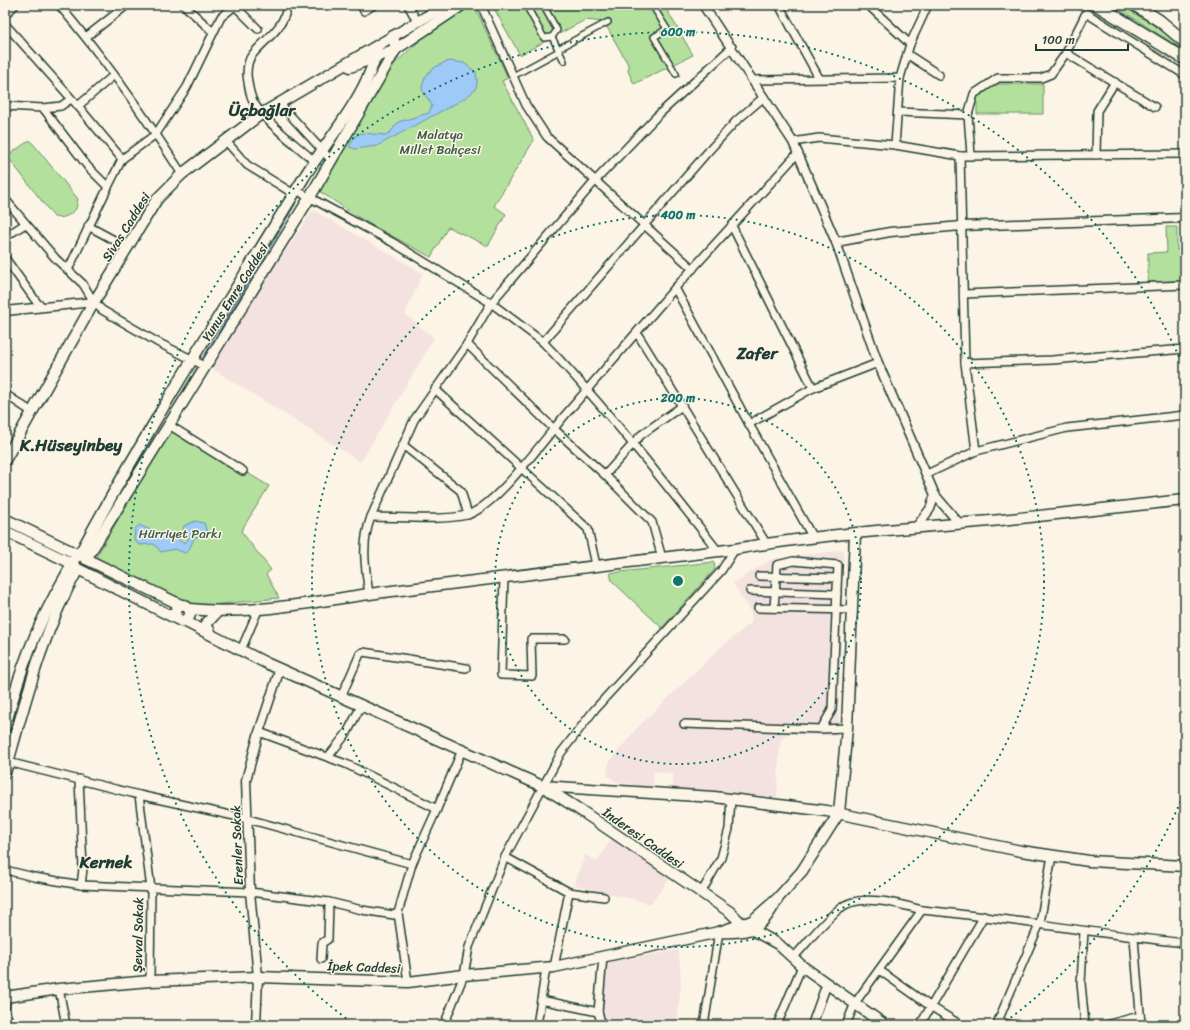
<svg xmlns="http://www.w3.org/2000/svg" width="1190" height="1030" viewBox="0 0 1190 1030" font-family="Sriracha,sans-serif">
<style>
.built{fill:#f4e2e1}
.green{fill:#b4e09d;stroke:#6a8e68}
.water{fill:#9dcaf7;stroke:#6b92a9}
.lines{fill:none;stroke-linecap:round;stroke-linejoin:round}
.stream{stroke:#6b92a9;stroke-width:2}
.pedestrian-casing{stroke:#1f3d34;stroke-width:8}
.minor-casing{stroke:#1f3d34;stroke-width:10}
.tertiary-casing{stroke:#1f3d34;stroke-width:11}
.secondary-casing{stroke:#1f3d34;stroke-width:13}
.trunk-casing{stroke:#1f3d34;stroke-width:14}
.pedestrian{stroke:#fcf5e5;stroke-width:5}
.minor{stroke:#fcf5e5;stroke-width:7}
.tertiary{stroke:#fcf5e5;stroke-width:8}
.secondary{stroke:#fcf5e5;stroke-width:10}
.trunk{stroke:#fcf5e5;stroke-width:11}
.ring{fill:none;stroke:#0f766e;stroke-width:2;stroke-dasharray:2 4}
.labels{text-anchor:middle;dominant-baseline:central;stroke-width:3;stroke-linejoin:round;paint-order:stroke}
.park-label{font-size:13px;fill:#3d5e49;stroke:#fcf5e5}
.street-label{font-size:13px;fill:#1f3d34;stroke:#fcf5e5}
.district-label{font-size:17px;font-weight:bold;fill:#1f3d34;stroke:#fcf5e5}
.centre{fill:#0f766e;stroke:#fcf5e5;stroke-width:2}
.ring-label{font-size:12px;text-anchor:middle;font-weight:bold;fill:#0f766e;stroke:#fcf5e5;stroke-width:3;stroke-linejoin:round;paint-order:stroke}
</style>
<rect width="100%" height="100%" fill="#fcf5e5"/>
<filter id="ink" filterUnits="userSpaceOnUse"><feTurbulence type="fractalNoise" baseFrequency=".025" numOctaves="2"/><feDisplacementMap in="SourceGraphic" scale="8" xChannelSelector="R" yChannelSelector="G"/><feConvolveMatrix kernelMatrix="1 2 1 2 8 2 1 2 1" color-interpolation-filters="sRGB"/></filter>
<g filter="url(#ink)">
<g class="built">
<path d="M 313,210 L 423,273 L 405,314 L 434,338 L 361,462 L 208,366 Z"/>
<path d="M 844,550 L 838,736 L 788,734 L 780,741 L 777,797 L 672,788 L 673,774 L 654,771 L 653,787 L 616,782 L 607,775 L 609,762 L 638,727 L 720,648 L 752,622 L 751,613 L 733,583 L 772,559 Z"/>
<path d="M 613,836 L 670,878 L 651,904 L 574,885 L 585,855 L 597,861 Z"/>
<path d="M 679,950 L 681,984 L 677,1025 L 609,1025 L 602,1010 L 608,962 Z"/>
</g>
<g class="green">
<path d="M 474,5 L 508,78 L 502,81 L 534,140 L 494,206 L 506,214 L 488,246 L 448,227 L 431,257 L 366,222 L 319,191 L 391,67 L 430,31 L 451,16 Z"/>
<path d="M 492,5 L 664,5 L 693,55 L 634,84 L 628,71 L 629,66 L 604,22 L 585,20 L 520,55 Z"/>
<path d="M 1113,5 L 1121,5 L 1184,44 L 1185,51 Z"/>
<path d="M 997,84 L 1043,84 L 1043,114 L 977,114 L 977,96 Z"/>
<path d="M 30,140 L 78,199 L 76,209 C 69,216 64,219 54,217 L 7,156 Z"/>
<path d="M 1166,227 L 1177,227 L 1177,250 L 1185,250 L 1185,281 L 1148,282 L 1148,253 L 1167,252 Z"/>
<path d="M 172,428 L 269,486 L 241,531 L 271,570 L 266,574 L 279,598 L 192,607 L 96,557 Z"/>
<path d="M 714,562 L 715,569 L 662,628 L 612,581 L 610,573 Z"/>
</g>
<g class="water">
<path d="M 449,61 L 464,63 L 476,72 C 479,89 476,90 462,100 L 377,146 L 355,149 L 349,147 L 355,136 L 362,133 L 386,135 L 391,132 L 398,122 L 429,113 L 432,105 L 422,90 C 423,73 434,66 449,61 Z"/>
<path d="M 195,521 L 204,523 L 207,532 L 194,538 L 189,550 L 185,553 L 175,549 L 161,552 L 154,544 L 139,545 L 134,539 L 135,529 L 139,525 L 157,533 L 171,533 L 180,541 L 185,543 L 189,538 L 183,529 L 184,526 Z"/>
</g>
<g class="lines">
<g class="stream">
<path d="M 170,414 L 295,204"/>
<path d="M 19,705 L 29,667 L 41,637"/>
<path d="M 5,754 L 7,746"/>
</g>
<g class="pedestrian-casing">
<g id="pedestrian">
<path d="M 526,5 L 544,38 L 552,37"/>
<path d="M 543,5 L 557,30 L 552,37"/>
<path d="M 652,5 L 667,29 L 654,37 L 676,74"/>
<path d="M 552,37 L 564,61"/>
<path d="M 558,49 L 608,22"/>
<path d="M 513,76 L 559,51"/>
</g>
</g>
<g class="minor-casing">
<g id="minor">
<path d="M 59,5 C 104,58 144,115 182,174"/>
<path d="M 184,5 L 213,32"/>
<path d="M 287,5 C 285,28 266,38 253,54 C 248,59 247,68 247,75 C 248,83 249,93 253,101 C 263,121 297,145 314,161"/>
<path d="M 361,5 L 364,11 L 374,5"/>
<path d="M 408,5 L 417,21"/>
<path d="M 481,5 L 526,105 L 547,137 L 693,269"/>
<path d="M 779,5 L 819,78"/>
<path d="M 868,5 L 910,44"/>
<path d="M 235,6 L 258,29"/>
<path d="M 5,15 L 15,5"/>
<path d="M 5,24 L 78,106 L 122,159"/>
<path d="M 86,37 L 127,5"/>
<path d="M 1066,53 L 1155,107"/>
<path d="M 907,54 L 939,75"/>
<path d="M 752,80 L 900,78 L 910,44 L 928,5"/>
<path d="M 280,104 L 331,160"/>
<path d="M 5,106 L 43,108 L 88,167 L 108,187 L 122,159 L 156,134 L 187,87 L 221,17 L 236,5"/>
<path d="M 78,106 L 114,75"/>
<path d="M 43,108 L 61,106 L 71,99"/>
<path d="M 898,112 L 968,115"/>
<path d="M 226,141 L 247,165 L 294,194"/>
<path d="M 793,142 L 819,138 L 895,145 L 960,156 L 1185,154"/>
<path d="M 895,145 L 900,78"/>
<path d="M 971,155 L 968,115 L 974,94 L 998,78 L 1041,78 L 1051,74 L 1066,53 L 1086,13 L 1185,75"/>
<path d="M 1096,155 L 1097,111 L 1115,82"/>
<path d="M 960,156 L 965,363 L 1052,360 L 1185,349"/>
<path d="M 296,190 L 392,242 L 491,303 L 543,342"/>
<path d="M 5,199 L 56,259 L 83,284 L 94,302 L 102,310 L 157,342 L 205,366"/>
<path d="M 88,226 L 127,247"/>
<path d="M 732,226 L 813,388"/>
<path d="M 5,237 L 25,224"/>
<path d="M 5,258 L 38,304 L 44,307"/>
<path d="M 68,270 L 108,187"/>
<path d="M 964,294 L 1185,285"/>
<path d="M 637,333 L 766,543"/>
<path d="M 467,344 L 553,428 L 605,475 L 652,522 L 662,558"/>
<path d="M 965,363 L 976,451"/>
<path d="M 435,389 L 588,529 L 596,565"/>
<path d="M 5,394 L 32,412"/>
<path d="M 749,424 L 675,288 L 798,153"/>
<path d="M 169,425 L 243,471"/>
<path d="M 403,445 L 461,491 L 468,515"/>
<path d="M 927,474 L 976,451 L 1067,428 L 1185,415"/>
<path d="M 605,475 L 641,435 L 682,406"/>
<path d="M 371,517 C 398,517 442,521 467,515 C 496,507 545,438 566,414 C 602,372 639,330 675,288"/>
<path d="M 813,538 L 749,424 L 813,388 L 878,363"/>
<path d="M 718,551 C 662,479 606,408 543,342 L 705,155 L 736,121 L 764,97"/>
<path d="M 759,576 L 837,578"/>
<path d="M 504,577 L 501,675 L 532,676 L 531,639 L 565,639"/>
<path d="M 750,591 L 837,594"/>
<path d="M 369,594 C 365,566 361,543 371,517 L 414,420 L 467,344 L 491,303 L 596,180 L 656,117 L 732,47"/>
<path d="M 758,608 L 853,610"/>
<path d="M 241,650 L 259,608"/>
<path d="M 341,697 L 360,654 L 363,652 L 466,668"/>
<path d="M 684,724 L 821,729 L 832,710 L 838,565 L 793,561 L 777,565 L 774,608"/>
<path d="M 821,729 L 847,728"/>
<path d="M 259,732 L 346,764 L 437,809 L 462,750"/>
<path d="M 328,757 L 347,733 L 361,706"/>
<path d="M 8,762 L 139,795 L 248,819 L 412,864 L 398,913 L 408,982"/>
<path d="M 79,779 L 83,869 L 81,885"/>
<path d="M 139,795 L 151,889 L 150,981"/>
<path d="M 412,864 L 437,809"/>
<path d="M 5,870 L 34,877 L 81,885 L 250,892 L 329,902 L 362,910 L 394,915 L 398,913"/>
<path d="M 569,892 L 604,897"/>
<path d="M 701,893 L 721,858 L 729,829 L 731,799"/>
<path d="M 922,910 C 1010,918 1097,934 1185,943"/>
<path d="M 1084,931 L 1081,983 L 1085,1025"/>
<path d="M 1134,938 L 1141,1025"/>
<path d="M 794,957 C 809,941 822,923 839,909 C 858,892 900,904 922,910 L 855,1003 L 846,1025"/>
<path d="M 321,959 L 322,943 L 328,939 L 329,902"/>
<path d="M 554,967 L 569,892 L 505,857 L 561,753 L 595,709 L 721,571 L 735,549"/>
<path d="M 879,970 L 930,1006 L 961,1025"/>
<path d="M 59,989 L 66,1025"/>
<path d="M 6,997 L 5,1009 L 10,1025"/>
<path d="M 541,1000 L 598,1012"/>
<path d="M 444,1025 L 464,975 L 469,947 L 505,857"/>
<path d="M 537,1025 L 546,968"/>
<path d="M 602,1025 L 598,1012 L 603,957"/>
<path d="M 704,1025 L 719,932"/>
<path d="M 777,1025 L 802,966"/>
<path d="M 920,1025 L 984,916"/>
<path d="M 1011,1025 L 998,1021 L 1040,923 L 1052,856"/>
<path d="M 1105,1025 L 1140,1016"/>
</g>
</g>
<g class="tertiary-casing">
<g id="tertiary">
<path d="M 703,5 L 793,142 L 836,242 L 878,363 L 935,495 L 959,523"/>
<path d="M 836,242 L 890,232 L 962,226 L 1185,218"/>
<path d="M 5,311 L 94,302"/>
<path d="M 917,526 L 930,509 L 935,495"/>
<path d="M 256,1025 L 258,977 L 250,892 L 246,780 L 259,732 L 280,669"/>
<path d="M 812,1025 L 827,983"/>
</g>
</g>
<g class="secondary-casing">
<g id="secondary">
<path d="M 350,67 L 396,49 L 462,5"/>
<path d="M 5,460 L 94,302 L 157,199 L 182,174 L 261,114 L 446,5"/>
<path d="M 5,519 L 79,555 C 148,427 227,304 303,179 C 326,141 372,90 377,46"/>
<path d="M 5,531 L 73,564 L 76,568"/>
<path d="M 86,559 L 310,197 L 396,49 L 393,36"/>
<path d="M 190,609 C 254,616 320,600 384,592 C 501,577 618,563 735,549 C 815,535 897,529 978,522 C 1047,516 1116,507 1185,500"/>
<path d="M 184,621 L 266,663 L 542,786 L 714,797 L 827,811 L 1021,851 L 1089,861 L 1185,866"/>
<path d="M 211,634 L 206,624 L 217,612"/>
<path d="M 5,727 C 20,670 35,628 65,577 C 69,571 73,559 77,556 L 83,556 L 86,559 L 181,605"/>
<path d="M 5,773 C 25,703 42,632 78,569 L 181,621 C 192,620 193,610 184,605 L 177,608 L 175,613 L 177,618"/>
<path d="M 544,787 L 583,812 L 730,912 L 742,924 L 778,944 L 802,966 L 885,1025"/>
<path d="M 778,898 C 762,928 753,934 719,932 L 752,921 L 778,898 L 802,871 L 839,813 L 847,728 L 855,534"/>
<path d="M 5,997 L 59,989 L 150,981 L 258,977 L 408,982 L 464,975 L 554,967 L 719,932"/>
</g>
</g>
<g class="trunk-casing">
<g id="trunk">
<path d="M 1097,5 L 1185,59"/>
<path d="M 1135,5 L 1160,21 L 1185,42"/>
</g>
</g>
<use href="#pedestrian" class="pedestrian"/>
<use href="#minor" class="minor"/>
<use href="#tertiary" class="tertiary"/>
<use href="#secondary" class="secondary"/>
<use href="#trunk" class="trunk"/>
</g>
</g>
<g class="ring">
<circle cx="678" cy="581" r="183"/>
<circle cx="678" cy="581" r="366"/>
<path d="M1183 796A549 549 0 0 1 1005 1022M351 1022A549 549 0 1 1 1183 366"/>
</g>
<g class="labels">
<g class="park-label">
<text x="440" y="134">Malatya<tspan x="440" dy="15">Millet Bahçesi</tspan></text>
<text x="180" y="533">Hürriyet Parkı</text>
</g>
<g class="street-label">
<text transform="translate(126 227) rotate(-58)">Sivas Caddesi</text>
<text transform="translate(235 292) rotate(-58)">Yunus Emre Caddesi</text>
<text transform="translate(643 838) rotate(35)">İnderesi Caddesi</text>
<text transform="translate(237 845) rotate(-92)">Erenler Sokak</text>
<text transform="translate(138 935) rotate(-89)">Şevval Sokak</text>
<text transform="translate(364 967) rotate(2)">İpek Caddesi</text>
</g>
<g class="district-label">
<text x="262" y="110">Üçbağlar</text>
<text x="757" y="353">Zafer</text>
<text x="71" y="445">K.Hüseyinbey</text>
<text x="106" y="862">Kernek</text>
</g>
</g>
<circle cx="678" cy="581" r="6" class="centre"/>
<g class="ring-label">
<text x="678" y="36">600 m</text>
<text x="678" y="219">400 m</text>
<text x="678" y="402">200 m</text>
</g>
<rect width="1190" height="1030" fill="none" stroke="#fcf5e5" stroke-width="20"/>
<rect x="10" y="10" width="1170" height="1010" fill="none" stroke="#1f3d34" stroke-width="1.5" filter="url(#ink)"/>
<path d="M1036 44v6h92v-6" fill="none" stroke="#1f3d34" stroke-width="2"/>
<text x="1042" y="44" font-size="12" fill="#1f3d34" stroke="#fcf5e5" stroke-width="3" paint-order="stroke">100 m</text>
</svg>
